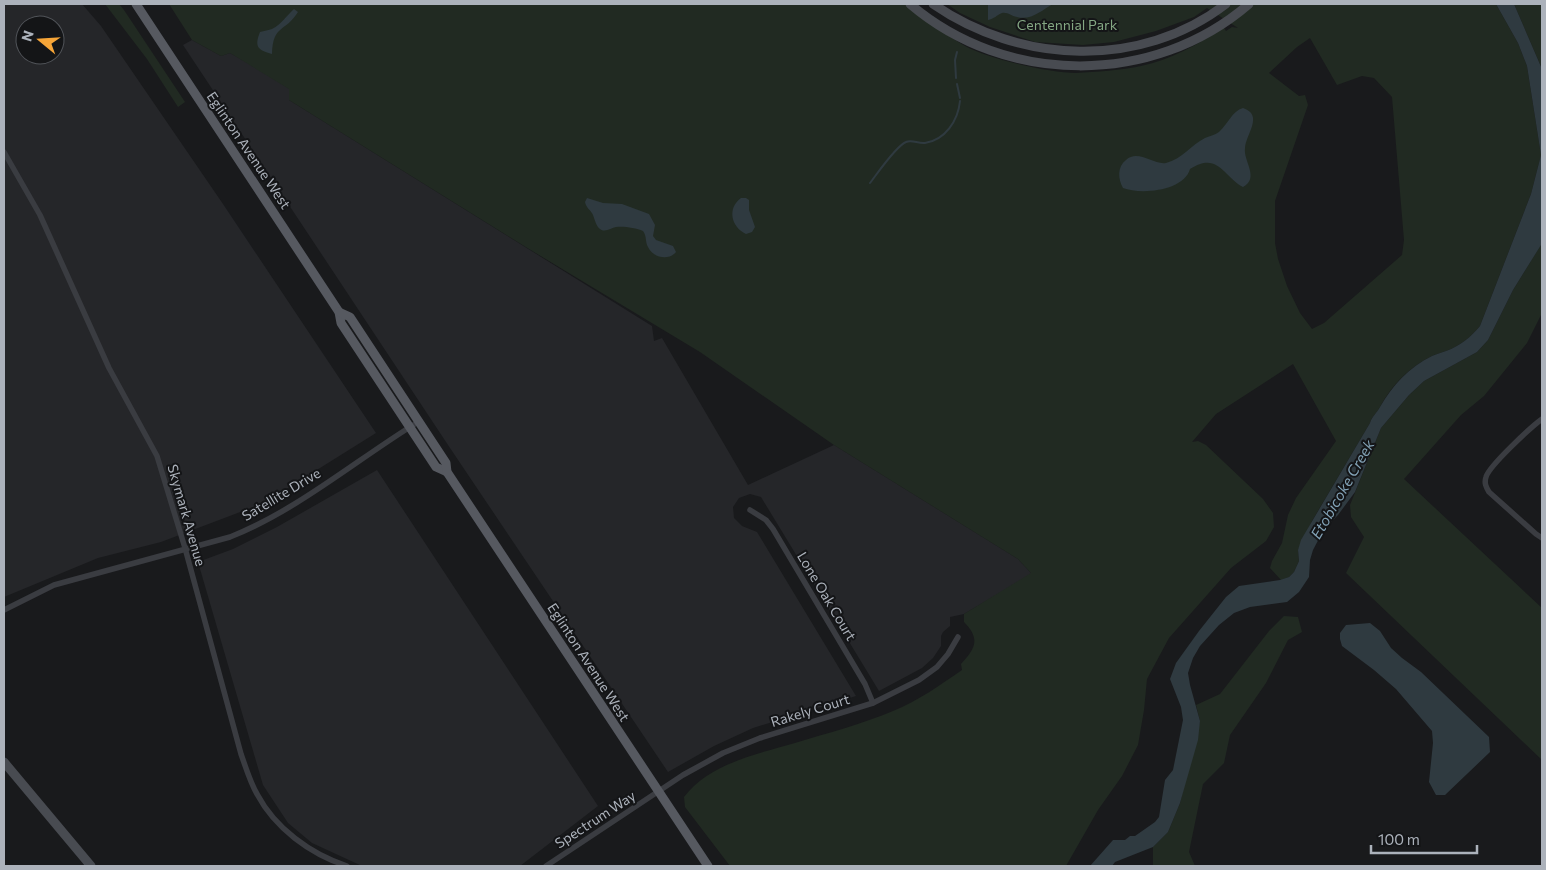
<svg xmlns="http://www.w3.org/2000/svg" width="1546" height="870" viewBox="0 0 1546 870" font-family="Commissioner,sans-serif">
<style>
.built{fill:#252629;fill-rule:evenodd}
.green{fill:#212a22;fill-rule:evenodd}
.water{fill:#2f3a40}
.lines{fill:none;stroke-linecap:round;stroke-linejoin:round}
.stream{stroke:#2f3a40;stroke-width:2}
.street{stroke:#3a3c41;stroke-width:5.5}
.secondary{stroke:#484b51;stroke-width:9}
.primary{stroke:#565960;stroke-width:9}
.labels{text-anchor:middle;dominant-baseline:central;stroke-width:4;stroke-linejoin:round;paint-order:stroke}
.park-label{font-size:14px;fill:#84a783;stroke:#141517}
.street-label{font-size:14px;fill:#acb2bb;stroke:#141517}
.water-label{font-size:15px;font-style:italic;fill:#83a3b7;stroke:#141517}
</style>
<rect width="100%" height="100%" fill="#191a1c"/>
<g class="built">
<path d="M 4,4 L 82,4 L 101,26 L 223,204 L 376,433 L 264,503 L 161,542 L 98,558 L 4,597 ZM 25,25 L 55,25 L 55,55 L 25,55 Z"/>
<path d="M 192,40 L 221,56 L 230,53 L 251,65 L 290,89 L 289,100 L 652,326 L 654,341 L 662,338 L 748,485 L 834,445 L 1018,559 L 1032,574 L 964,614 L 950,617 L 950,626 L 943,632 L 941,636 L 941,646 L 933,658 L 922,668 L 879,691 L 761,497 L 750,494 L 739,498 L 733,507 L 734,518 L 742,526 L 757,532 L 856,696 L 753,728 L 714,746 L 668,772 L 450,448 L 183,45 Z"/>
<path d="M 377,470 L 598,806 L 520,866 L 362,866 L 312,843 L 288,823 L 263,785 L 198,562 L 233,549 L 277,527 Z"/>
</g>
<g class="green">
<path d="M 105,4 L 119,4 L 124,10 L 185,102 L 178,107 L 147,59 Z"/>
<path d="M 169,4 L 906,4 C 925,19 944,34 965,46 C 989,59 1049,73 1076,73 C 1095,72 1122,70 1141,66 C 1171,60 1198,44 1224,28 L 1226,31 L 1232,27 L 1238,28 L 1207,8 L 1194,17 L 1156,31 L 1114,42 L 1083,45 L 1035,42 L 990,27 L 960,13 L 947,4 L 1496,4 L 1518,43 L 1527,66 L 1541,155 L 1531,194 L 1480,326 C 1471,337 1460,346 1446,351 C 1441,353 1436,354 1432,356 C 1409,367 1391,386 1380,407 C 1377,413 1372,416 1370,423 L 1312,521 L 1298,550 L 1299,561 L 1294,572 L 1289,577 L 1281,580 L 1270,568 L 1272,561 L 1282,543 L 1288,515 L 1296,498 L 1336,441 L 1293,364 L 1216,414 L 1192,442 L 1198,441 L 1206,445 L 1263,499 L 1273,513 L 1274,527 L 1266,541 L 1231,568 L 1169,638 L 1147,679 L 1144,710 L 1138,745 L 1122,776 L 1098,810 L 1066,866 L 730,866 L 685,807 L 684,797 C 709,764 757,754 795,743 C 828,733 862,724 893,711 C 918,701 940,685 962,670 L 961,664 C 975,649 981,639 964,622 L 964,614 L 1031,573 L 1018,559 L 834,445 L 700,352 L 529,249 L 289,100 L 289,89 L 230,53 L 221,56 L 192,40 ZM 1310,38 L 1337,85 L 1362,76 L 1374,78 L 1392,97 L 1404,240 L 1402,255 L 1324,323 L 1312,329 L 1300,313 L 1287,286 L 1278,259 L 1275,243 L 1275,201 L 1308,105 L 1305,95 L 1299,96 L 1269,73 L 1297,47 Z"/>
<path d="M 1514,4 L 1542,4 L 1542,69 Z"/>
<path d="M 1542,243 L 1542,313 L 1527,343 L 1484,396 L 1461,415 L 1404,479 L 1542,608 L 1542,760 L 1346,573 L 1364,537 L 1351,517 L 1350,505 L 1381,428 L 1409,395 L 1424,381 L 1477,352 L 1488,340 L 1513,290 Z"/>
<path d="M 1284,616 L 1298,617 L 1302,632 L 1288,640 L 1266,683 L 1230,735 L 1224,763 L 1203,784 L 1189,852 L 1195,866 L 1153,866 L 1153,847 L 1168,832 L 1180,803 L 1200,721 L 1196,705 L 1220,694 L 1269,631 Z"/>
</g>
<g class="water">
<path d="M 988,4 L 1053,4 C 1042,10 1031,21 1017,17 C 1011,16 1008,12 1002,13 C 997,15 994,19 988,20 Z"/>
<path d="M 1496,4 L 1514,4 L 1542,69 L 1542,243 L 1541,245 L 1513,290 L 1488,340 L 1477,352 L 1424,381 L 1409,395 L 1381,428 L 1355,492 L 1338,515 L 1324,529 L 1313,550 L 1310,560 L 1309,577 L 1299,592 L 1287,602 L 1250,607 L 1234,613 L 1219,625 L 1200,646 L 1193,658 L 1188,673 L 1190,685 L 1200,721 L 1198,740 L 1180,803 L 1168,832 L 1153,847 L 1115,862 L 1112,866 L 1090,866 L 1113,840 L 1125,840 L 1130,836 L 1135,836 L 1155,822 L 1159,817 L 1165,780 L 1173,770 L 1183,720 L 1181,707 L 1170,679 L 1176,663 L 1199,631 L 1226,597 L 1239,586 L 1280,580 L 1289,577 L 1294,572 L 1299,561 L 1298,550 L 1301,540 L 1370,423 C 1372,416 1377,413 1380,407 C 1392,386 1409,367 1432,356 C 1436,354 1441,353 1446,351 C 1460,346 1471,337 1480,326 L 1531,194 L 1541,155 L 1527,66 L 1518,43 Z"/>
<path d="M 294,9 L 298,12 C 285,33 273,24 272,54 C 258,50 254,47 260,32 C 264,31 269,30 272,29 C 282,24 286,16 294,9 Z"/>
<path d="M 1243,108 C 1264,115 1246,134 1245,148 C 1243,161 1260,178 1243,187 C 1223,176 1218,151 1190,169 C 1184,191 1141,195 1123,188 C 1118,179 1117,167 1126,160 C 1138,149 1153,165 1166,163 C 1182,159 1191,145 1205,138 C 1209,136 1215,135 1219,132 C 1228,124 1232,111 1243,108 Z"/>
<path d="M 587,198 L 603,203 L 622,204 L 649,214 L 655,225 L 653,236 L 656,240 L 673,246 L 676,252 C 669,261 653,258 648,247 C 645,242 647,236 643,231 C 636,228 624,226 616,227 C 611,228 605,233 600,229 C 596,226 595,220 593,215 C 591,210 586,208 585,202 Z"/>
<path d="M 741,198 L 746,198 L 749,200 L 749,210 L 755,227 L 752,232 L 746,234 C 731,227 727,208 741,198 Z"/>
<path d="M 1370,623 L 1380,631 L 1391,648 L 1402,658 L 1421,672 L 1489,737 L 1490,752 L 1445,795 L 1436,795 L 1429,782 L 1433,743 L 1432,731 L 1396,689 L 1374,670 L 1342,646 L 1340,639 L 1340,633 L 1346,625 Z"/>
</g>
<g class="lines">
<g class="stream">
<path d="M 956,78 L 955,60 L 957,52"/>
<path d="M 957,84 L 960,98"/>
<path d="M 870,183 C 877,174 896,146 906,142 C 912,139 918,144 925,143 C 945,140 958,121 960,101"/>
</g>
<g class="street">
<path d="M 4,152 L 40,215 L 109,368 L 157,456 L 185,548 L 241,754 C 246,768 250,782 257,794 C 275,828 310,854 347,866"/>
<path d="M 1542,419 C 1531,427 1489,466 1486,477 C 1484,483 1486,487 1489,492 L 1536,534 L 1542,538"/>
<path d="M 750,510 L 766,520 L 773,529 L 865,684 L 873,703"/>
<path d="M 4,610 L 54,585 L 230,537 C 298,510 356,460 418,422"/>
<path d="M 546,866 L 683,775 L 723,753 L 760,738 L 873,703 L 919,680 L 937,667 L 948,654 L 958,637"/>
</g>
<g class="secondary">
<path d="M 910,4 C 1006,86 1153,87 1249,4"/>
<path d="M 933,4 C 1020,64 1140,70 1226,4"/>
<path d="M 4,762 L 91,866"/>
</g>
<g class="primary">
<path d="M 136,4 L 339,312 L 341,323 L 436,467 L 447,472"/>
<path d="M 339,312 L 350,317 L 446,463 L 447,472 L 708,866"/>
</g>
</g>
<g class="labels">
<g class="park-label">
<text x="1067" y="24">Centennial Park</text>
</g>
<g class="street-label">
<text transform="translate(249 150) rotate(56)">Eglinton Avenue West</text>
<text transform="translate(281 494) rotate(-31)">Satellite Drive</text>
<text transform="translate(187 515) rotate(74)">Skymark Avenue</text>
<text transform="translate(827 596) rotate(59)">Lone Oak Court</text>
<text transform="translate(589 662) rotate(57)">Eglinton Avenue West</text>
<text transform="translate(810 710) rotate(-17)">Rakely Court</text>
<text transform="translate(595 819) rotate(-33)">Spectrum Way</text>
</g>
<g class="water-label">
<text transform="translate(1342 489) rotate(-60)">Etobicoke Creek</text>
</g>
</g>
<rect width="1546" height="870" fill="none" stroke="#acb2bb" stroke-width="10"/>
<g transform="translate(40 40) rotate(288)"><circle r="24" fill="#141517" stroke="#515459"/>
<path d="M0-4L9 19L0 12L-9 19Z" fill="#f6a538"/>
<text y="-8" font-size="14" font-weight="bold" text-anchor="middle" fill="#acb2bb">N</text>
</g>
<path d="M1371 845v8h106v-8" fill="none" stroke="#acb2bb" stroke-width="2.5"/>
<text x="1378" y="845" font-size="15" fill="#acb2bb" stroke="#141517" stroke-width="4" paint-order="stroke">100 m</text>
</svg>
